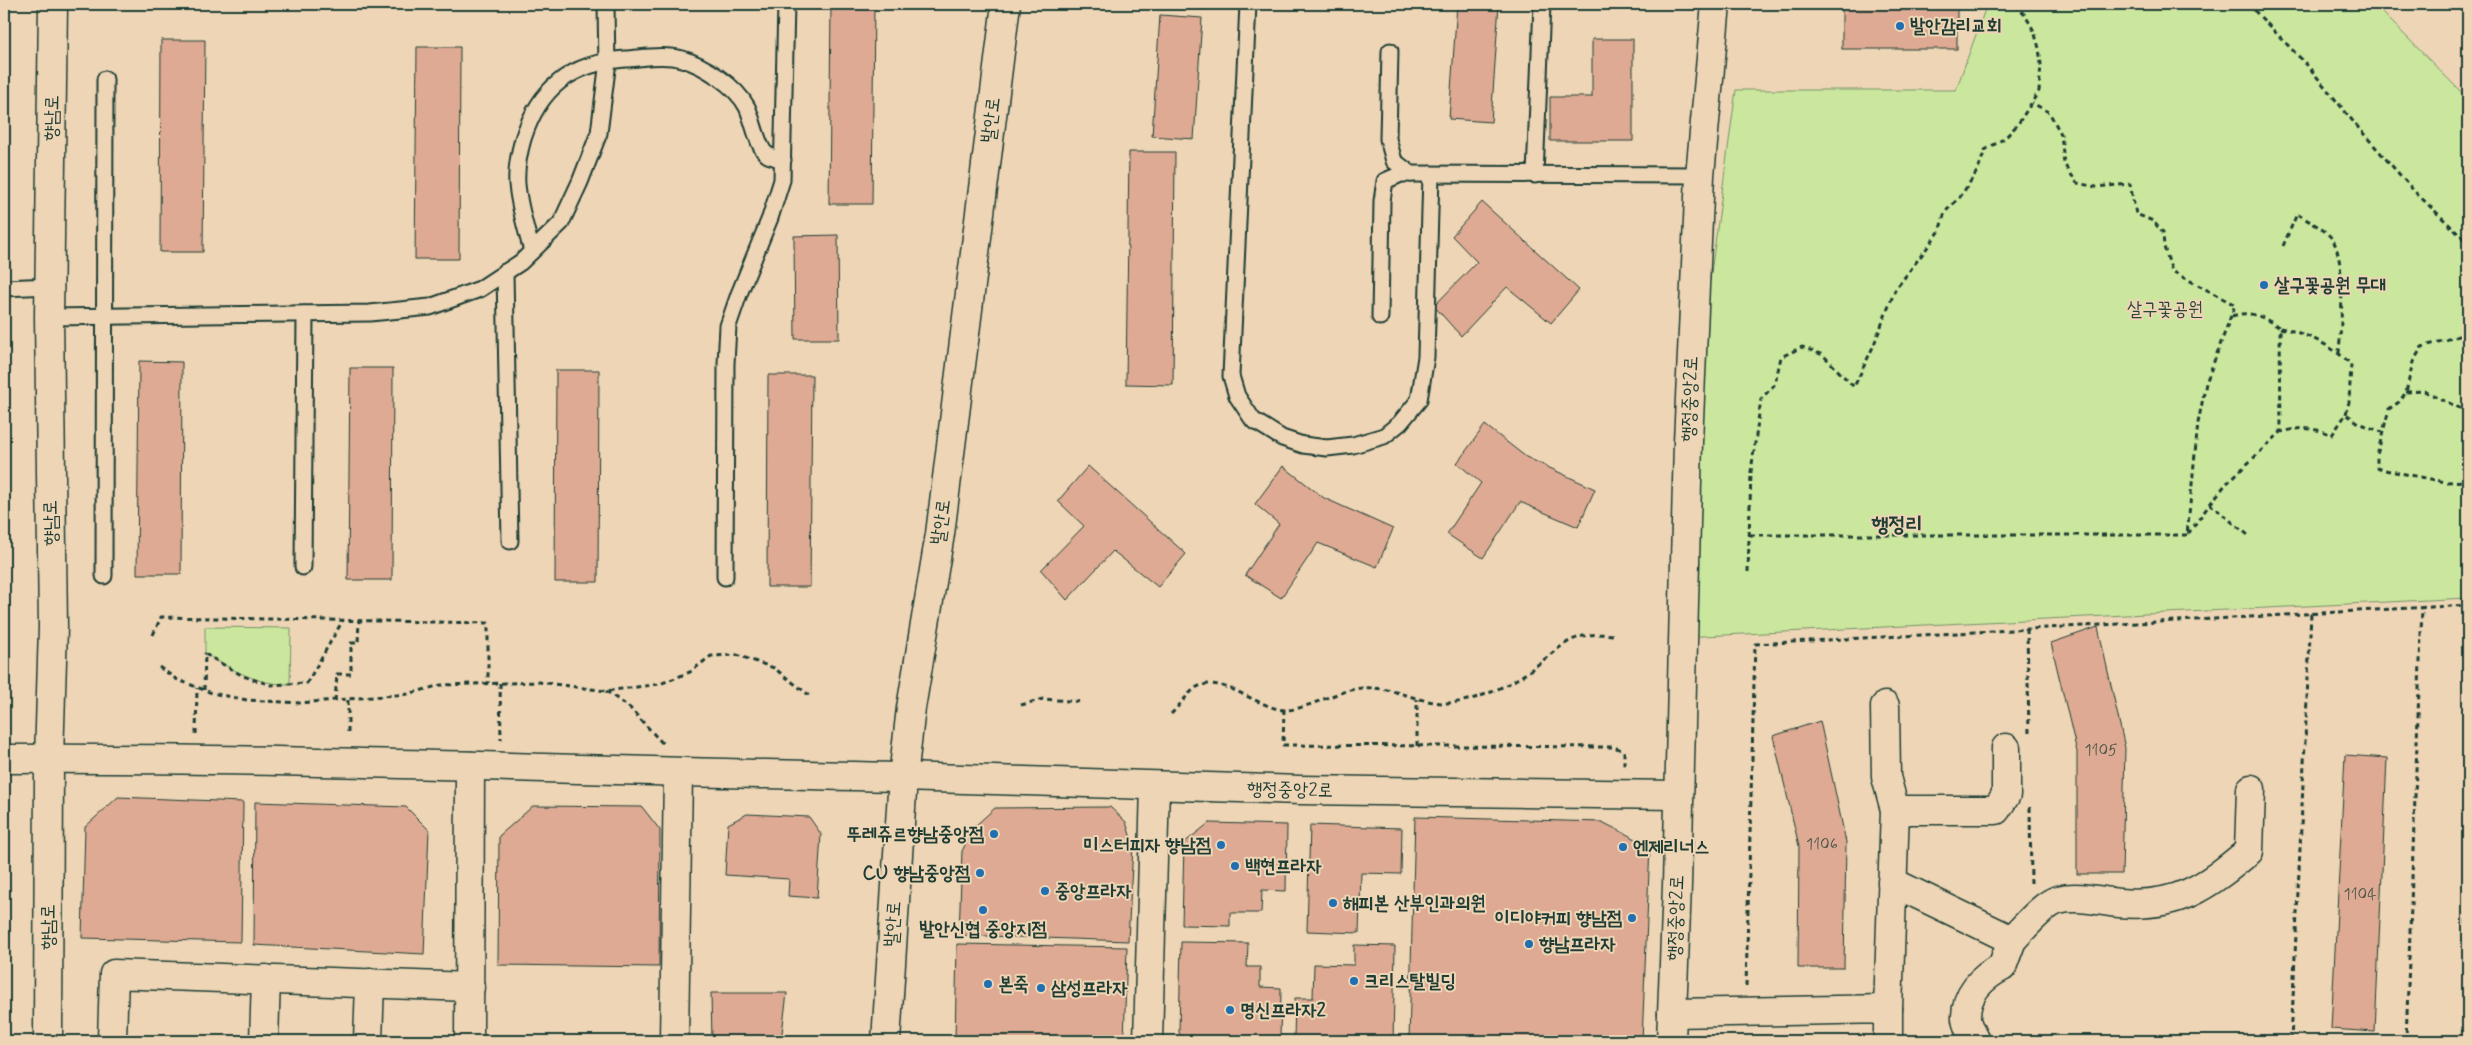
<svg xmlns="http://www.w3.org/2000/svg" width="2472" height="1045" viewBox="0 0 2472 1045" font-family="Mynerve,'Poor Story',sans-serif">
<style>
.built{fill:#e8c8ab}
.green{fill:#cbe79d;stroke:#759268}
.building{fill:#deaa93;stroke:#1f3d34}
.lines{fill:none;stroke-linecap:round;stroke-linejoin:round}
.lane-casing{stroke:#1f3d34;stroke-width:19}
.street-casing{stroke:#1f3d34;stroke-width:31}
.secondary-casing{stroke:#1f3d34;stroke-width:31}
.primary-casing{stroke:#1f3d34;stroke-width:31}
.path{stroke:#1f3d34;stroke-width:3;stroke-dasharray:5 4;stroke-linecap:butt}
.lane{stroke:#edd5b5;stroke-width:15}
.street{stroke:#edd5b5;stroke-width:28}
.secondary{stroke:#edd5b5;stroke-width:28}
.primary{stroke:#edd5b5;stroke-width:28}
.poi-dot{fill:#1f6fb2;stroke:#edd5b5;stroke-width:2}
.labels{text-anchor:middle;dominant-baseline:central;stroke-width:4;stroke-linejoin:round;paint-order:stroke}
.number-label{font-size:16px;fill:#4f584c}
.poi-label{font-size:19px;font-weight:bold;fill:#1f3d34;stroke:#edd5b5;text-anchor:start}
.street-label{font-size:19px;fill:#1f3d34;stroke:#edd5b5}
.park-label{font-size:19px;fill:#284639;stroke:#edd5b5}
.quarter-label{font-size:21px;font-weight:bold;fill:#1f3d34;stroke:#edd5b5}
</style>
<rect width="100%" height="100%" fill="#edd5b5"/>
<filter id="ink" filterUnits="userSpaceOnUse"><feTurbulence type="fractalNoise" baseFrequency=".02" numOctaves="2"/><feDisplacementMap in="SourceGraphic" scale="10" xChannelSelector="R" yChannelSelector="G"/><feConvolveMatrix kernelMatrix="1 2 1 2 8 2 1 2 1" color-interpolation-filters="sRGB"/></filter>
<g filter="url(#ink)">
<path class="built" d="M 66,4 L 505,4 L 66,8 Z"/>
<g class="green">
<path d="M 1987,4 L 2374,4 L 2468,99 L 2468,598 L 1683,637 L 1688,442 L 1736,90 L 1956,90 Z"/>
<path d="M 205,627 L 291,628 L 290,684 C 256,685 234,670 205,654 Z"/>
</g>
<g class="building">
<path d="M 831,4 L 874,4 L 872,204 L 829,204 Z"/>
<path d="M 1457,4 L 1499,4 L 1491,122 L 1449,119 Z"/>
<rect x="1842" y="4" width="115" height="45"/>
<path d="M 1160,15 L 1202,18 L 1194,139 L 1152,136 Z"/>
<path d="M 1592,39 L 1633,39 L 1633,141 L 1550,141 L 1550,97 L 1592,97 Z"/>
<path d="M 161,40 L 205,40 L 203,252 L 160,252 Z"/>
<path d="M 417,47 L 460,47 L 459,259 L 415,259 Z"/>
<path d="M 1129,152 L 1175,152 L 1173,385 L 1126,384 Z"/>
<path d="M 4,167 L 7,232 L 4,235 Z"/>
<path d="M 1482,202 L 1579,290 L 1551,323 L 1507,287 L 1461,336 L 1434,306 L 1477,262 L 1452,236 Z"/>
<path d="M 838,235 L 839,339 L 795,339 L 794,236 Z"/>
<path d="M 139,361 L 182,362 L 181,574 L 137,574 Z"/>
<path d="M 350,368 L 393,368 L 392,580 L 348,580 Z"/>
<path d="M 556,370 L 599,370 L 598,582 L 555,582 Z"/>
<path d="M 768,375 L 812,375 L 810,587 L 767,587 Z"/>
<path d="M 1485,425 L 1526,457 L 1595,489 L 1578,527 L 1520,502 L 1483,558 L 1447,534 L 1481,483 L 1457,463 Z"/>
<path d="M 1088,466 L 1186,554 L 1158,587 L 1113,551 L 1067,600 L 1041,570 L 1084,526 L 1058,501 Z"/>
<path d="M 1283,466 L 1324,498 L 1393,529 L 1377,567 L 1318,543 L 1281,598 L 1245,575 L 1279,524 L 1255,504 Z"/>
<path d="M 2098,627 L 2125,748 L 2122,874 L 2077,874 L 2077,752 L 2051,643 Z"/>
<path d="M 1820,721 L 1846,842 L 1844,968 L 1798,968 L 1799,846 L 1773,736 Z"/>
<path d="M 2345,755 L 2387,758 L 2375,1032 L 2331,1029 Z"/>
<path d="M 118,797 L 243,802 L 241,942 L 82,938 L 85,827 Z"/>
<path d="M 255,802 L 406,807 L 429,830 L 424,954 L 254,945 Z"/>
<path d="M 533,806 L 642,807 L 660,830 L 659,967 L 498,965 L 499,836 Z"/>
<path d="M 1110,807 L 1126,822 L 1133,845 L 1128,941 L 959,935 L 962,851 L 975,826 L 995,808 Z"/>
<path d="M 747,814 L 809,817 L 821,834 L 817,898 L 788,896 L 789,879 L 725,875 L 728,824 Z"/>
<path d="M 1415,817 L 1602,822 L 1650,846 L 1642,1041 L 1409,1041 Z"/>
<path d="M 1209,823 L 1287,825 L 1286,891 L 1262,890 L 1261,913 L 1230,913 L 1230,926 L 1182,925 L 1184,843 Z"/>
<path d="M 1310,825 L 1402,828 L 1401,874 L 1361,873 L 1359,933 L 1307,931 Z"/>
<path d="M 1181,942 L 1248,943 L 1247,967 L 1260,967 L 1260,987 L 1281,988 L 1280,1041 L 1187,1041 L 1179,1033 Z"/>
<path d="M 957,944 L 1127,947 L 1124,1041 L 955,1041 Z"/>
<path d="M 1354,945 L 1395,946 L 1393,1041 L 1294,1041 L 1295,998 L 1313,998 L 1314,964 L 1354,965 Z"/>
<path d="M 711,993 L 787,993 L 781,1041 L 712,1041 Z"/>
</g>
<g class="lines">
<g class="lane-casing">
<g id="lane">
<path d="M 1248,4 L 1231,376 L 1237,396 L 1253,420 L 1282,438 L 1303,445 L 1327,448 L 1353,445 L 1384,436 L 1400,423 L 1419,400 L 1426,357 L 1431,174"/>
<path d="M 1390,51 L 1388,139 L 1394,161 L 1411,174"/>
<path d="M 1535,175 L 1542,4"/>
<path d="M 532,251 C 526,229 519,207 517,184 C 516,170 519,153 523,139 C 539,88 571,63 625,59 C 643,58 664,54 682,59 C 704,65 736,86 747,107 C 753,119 758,150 768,155 C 772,157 778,158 783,160"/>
<path d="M 505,272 L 510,541"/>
<path d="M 4,288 L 50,286"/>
<path d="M 49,317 L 370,313 L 430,307 L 480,289 L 521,262 L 561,223 L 580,182 L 599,133 L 607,69 L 606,4"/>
<path d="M 1380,317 L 1382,201 L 1385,181 L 1401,174 L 1411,174 L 1700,175"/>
<path d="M 303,567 L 305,314"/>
<path d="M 104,576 L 105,79"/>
<path d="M 725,577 L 726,364 L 728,326 L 739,294 L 770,218 L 782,180 L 786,4"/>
</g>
</g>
<g class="street-casing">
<g id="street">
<path d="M 1885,706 L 1886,777 L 1895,810 L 1888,1009"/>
<path d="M 4,759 C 304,757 603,772 903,777"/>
<path d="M 1895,810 L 1996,810 L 2006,795 L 2006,748"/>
<path d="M 1892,882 L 2012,940 C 2023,929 2043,904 2058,900 C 2078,895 2099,901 2119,903 C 2178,908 2206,887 2249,851 L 2251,789"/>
<path d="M 1672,1013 L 1888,1009 L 1888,1041"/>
<path d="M 48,1041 L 49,759 L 53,627 L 49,317 L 53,4"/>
<path d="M 112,1041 L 114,974 L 470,987"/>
<path d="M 264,1041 L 266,979"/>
<path d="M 368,1041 L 370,983"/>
<path d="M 469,1041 L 470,766"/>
<path d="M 674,1041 L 678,773"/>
<path d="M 1148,1041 L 1155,786"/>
<path d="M 1975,1041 C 1972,1035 1967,1026 1966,1019 C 1965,994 1982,977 2002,967 L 2012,940"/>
</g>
</g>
<g class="secondary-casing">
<g id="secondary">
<path d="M 903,777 L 1300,790 L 1678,795"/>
<path d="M 1671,1041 L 1677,885 L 1688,442 L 1700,175 L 1716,4"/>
</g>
</g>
<g class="primary-casing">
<path id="primary" d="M 886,1041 L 903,777 L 911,708 L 940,534 L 1006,4"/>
</g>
<g class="path">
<path d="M 2128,4 L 2150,6 L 2161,4"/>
<path d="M 2248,4 L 2308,66 L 2356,125 L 2415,192 L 2462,237 L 2468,247"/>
<path d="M 2283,246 L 2297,214 C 2308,221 2328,230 2334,242 C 2346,268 2341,324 2339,353"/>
<path d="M 2232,316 C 2251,310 2264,317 2280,328 L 2281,432"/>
<path d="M 2280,328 C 2306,333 2331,345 2351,364 L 2349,402 L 2346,414"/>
<path d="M 2468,333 L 2422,347 L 2413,362 L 2406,392 L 2399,402 L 2389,409 L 2377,455 L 2377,467 L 2385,470 L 2446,482 L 2468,481"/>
<path d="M 2406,392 L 2424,391 L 2468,412"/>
<path d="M 2210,504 L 2226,484 L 2281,432 C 2301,427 2313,427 2332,435 L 2346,414 L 2359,423 L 2382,432"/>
<path d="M 2188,534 L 2210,504 L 2248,535"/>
<path d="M 1750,535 L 2187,535 L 2198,423 L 2206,383 L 2235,305 L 2172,271 L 2164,247 L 2163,233 L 2153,221 L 2136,214 L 2130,184 L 2096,187 L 2077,183 L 2064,164 L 2061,134 L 2049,112 L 2032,103"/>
<path d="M 1748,572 L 1751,472 L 1761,399 L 1775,384 L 1781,357 L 1802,347 L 1823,355 L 1854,387 L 1873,347 L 1895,290 L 1939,232 L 1945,212 L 1960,197 L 1978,170 L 1985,150 L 2005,138 L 2018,124 L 2039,91 L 2041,64 L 2039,48 L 2034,31 L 2025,15 L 2014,4"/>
<path d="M 2027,629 L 2029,733"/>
<path d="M 153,635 L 161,617 L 488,623 L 488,683"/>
<path d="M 159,667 L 176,679 L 212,693 L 247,700 L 300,703 L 408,694 L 441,685 L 539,682 L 606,691 L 660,684 L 690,672 L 711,656 L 737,655 L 774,668 L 809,695"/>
<path d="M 500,683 L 501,740"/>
<path d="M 204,690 L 205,654 L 243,676 L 271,685 L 307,683 L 343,620"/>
<path d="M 606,691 L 630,708 L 664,745"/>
<path d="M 348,700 L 348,736"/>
<path d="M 335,701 L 337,674 L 351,674 L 351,643 L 358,643 L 359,621"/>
<path d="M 1021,705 L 1043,699 L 1083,702"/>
<path d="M 1284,709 L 1283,745 L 1614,747 L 1624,751 L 1624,769"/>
<path d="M 1171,714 C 1179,706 1186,696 1194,689 C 1218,670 1261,711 1287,710 C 1309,709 1338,689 1364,688 C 1393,686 1419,704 1449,703 C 1478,701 1513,684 1536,666 C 1564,644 1574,631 1613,635"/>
<path d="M 196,734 L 197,688"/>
<path d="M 1417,746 L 1417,699"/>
<path d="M 2030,807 L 2031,883"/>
<path d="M 1746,986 L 1755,644 L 2468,605"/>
<path d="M 2291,1041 L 2311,613"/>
<path d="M 2406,1041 L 2422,607"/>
<path d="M 2463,1041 L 2468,873"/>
</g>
<use href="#lane" class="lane"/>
<use href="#street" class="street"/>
<use href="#secondary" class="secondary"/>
<use href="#primary" class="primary"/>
</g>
</g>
<g class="poi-dot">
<circle cx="1900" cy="26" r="5"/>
<circle cx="2264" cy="285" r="5"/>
<circle cx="994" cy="834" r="5"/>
<circle cx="1221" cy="845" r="5"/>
<circle cx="1623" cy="847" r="5"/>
<circle cx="1235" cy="866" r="5"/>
<circle cx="980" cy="873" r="5"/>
<circle cx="1045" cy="891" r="5"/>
<circle cx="1333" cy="903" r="5"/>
<circle cx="983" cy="910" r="5"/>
<circle cx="1632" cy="918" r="5"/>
<circle cx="1529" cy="944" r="5"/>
<circle cx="1354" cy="981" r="5"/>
<circle cx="988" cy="984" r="5"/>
<circle cx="1041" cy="988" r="5"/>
<circle cx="1230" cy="1010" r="5"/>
</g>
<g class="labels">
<g class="number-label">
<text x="2101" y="750">1105</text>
<text x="1822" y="844">1106</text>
<text x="2360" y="894">1104</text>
</g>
<g class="poi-label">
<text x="1910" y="26">발안감리교회</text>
<text x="2274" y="285">살구꽃공원 무대</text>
<text x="984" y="834" text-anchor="end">뚜레쥬르향남중앙점</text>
<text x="1211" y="845" text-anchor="end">미스터피자 향남점</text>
<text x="1633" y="847">엔제리너스</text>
<text x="1245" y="866">백현프라자</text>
<text x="970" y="873" text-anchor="end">CU 향남중앙점</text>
<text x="1055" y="891">중앙프라자</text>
<text x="1343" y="903">해피본 산부인과의원</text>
<text x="1622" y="918" text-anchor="end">이디야커피 향남점</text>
<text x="983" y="929" text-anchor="middle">발안신협 중앙지점</text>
<text x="1539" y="944">향남프라자</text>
<text x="1364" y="981">크리스탈빌딩</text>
<text x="998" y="984">본죽</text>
<text x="1051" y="988">삼성프라자</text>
<text x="1240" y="1010">명신프라자2</text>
</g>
<g class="street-label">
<text transform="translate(52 118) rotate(-89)">향남로</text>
<text transform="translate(991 120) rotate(-83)">발안로</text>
<text transform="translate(1690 399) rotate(-88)">행정중앙2로</text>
<text transform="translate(941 522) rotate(-82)">발안로</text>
<text transform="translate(51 523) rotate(-91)">향남로</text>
<text transform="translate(1290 790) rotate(1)">행정중앙2로</text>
<text transform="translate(1676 918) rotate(-88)">행정중앙2로</text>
<text transform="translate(893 924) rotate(-86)">발안로</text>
<text transform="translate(48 927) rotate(-90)">향남로</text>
</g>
<g class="park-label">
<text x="2165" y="309">살구꽃공원</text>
</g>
<g class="quarter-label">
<text x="1897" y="525">행정리</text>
</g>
</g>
<rect width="2472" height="1045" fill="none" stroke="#edd5b5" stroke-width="20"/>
<rect x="10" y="10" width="2452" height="1025" fill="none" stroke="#1f3d34" stroke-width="2" filter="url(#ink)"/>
</svg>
